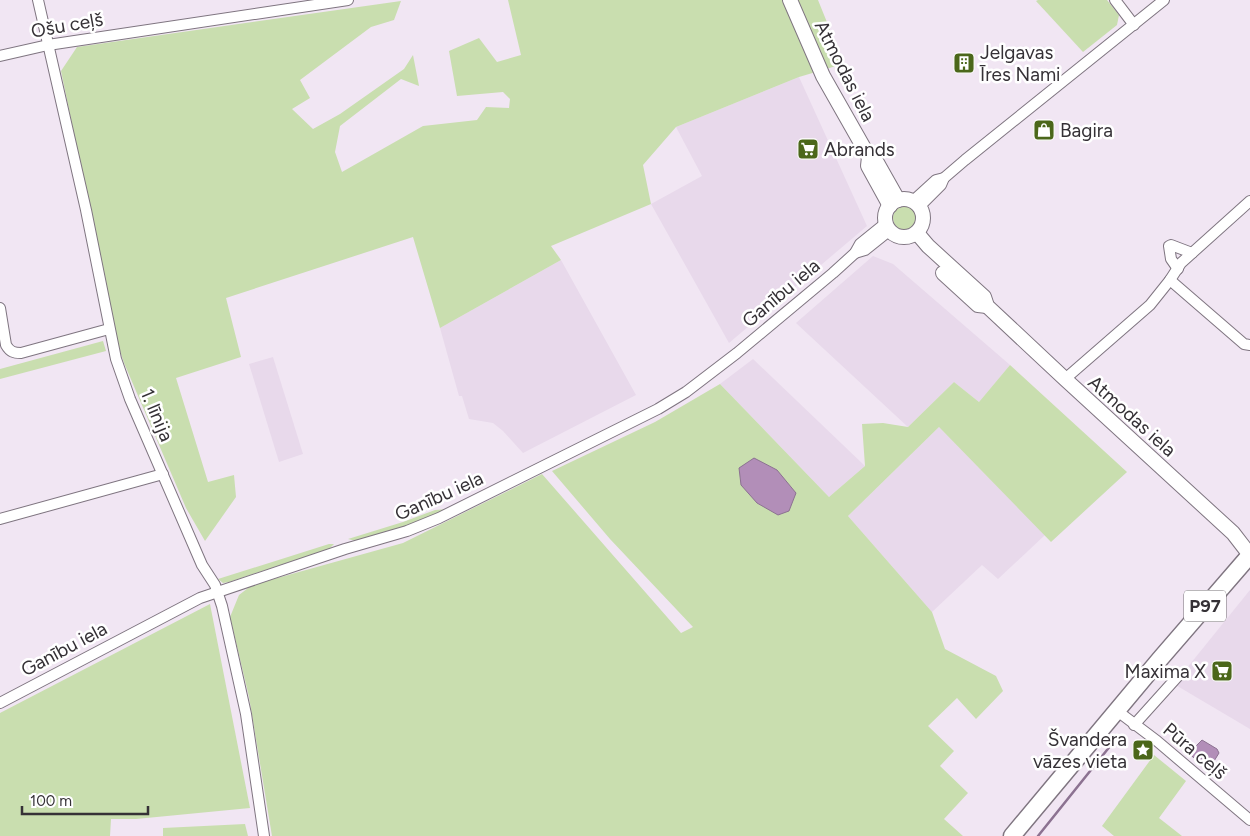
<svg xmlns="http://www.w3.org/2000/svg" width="1250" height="836" viewBox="0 0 1250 836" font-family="Figtree,sans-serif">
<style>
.built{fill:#e8d9eb}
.green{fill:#c9deaf}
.water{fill:#b28eb8;stroke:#8c7291}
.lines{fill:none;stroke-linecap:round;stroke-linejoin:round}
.stream{stroke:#8c7291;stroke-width:2.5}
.street-casing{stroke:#7f7580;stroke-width:12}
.secondary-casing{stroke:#7f7580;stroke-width:16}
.primary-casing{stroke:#7f7580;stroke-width:19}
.street{stroke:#fff;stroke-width:10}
.secondary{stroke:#fff;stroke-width:14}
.primary{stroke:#fff;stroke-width:16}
.labels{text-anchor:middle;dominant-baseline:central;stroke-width:5;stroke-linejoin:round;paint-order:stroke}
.shield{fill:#fff;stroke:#726f72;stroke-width:1}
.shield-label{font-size:18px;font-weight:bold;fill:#353136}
.street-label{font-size:19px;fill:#353136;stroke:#fff}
.poi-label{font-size:19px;fill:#353136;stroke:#fff;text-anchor:start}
</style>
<rect width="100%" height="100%" fill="#f1e6f3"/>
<g class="built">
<path d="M 799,77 L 867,226 L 729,343 L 651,204 L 702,176 L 676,127 Z"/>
<path d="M 873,256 L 893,264 L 1010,365 L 979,402 L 954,382 L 908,427 L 796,323 Z"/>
<path d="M 561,260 L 636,395 L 523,453 L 503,431 L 493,423 L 469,419 L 462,396 L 459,396 L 440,328 Z"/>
<path d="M 273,357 L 303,454 L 279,462 L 249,364 Z"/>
<path d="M 753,359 L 865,466 L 829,497 L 720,384 Z"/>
<path d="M 939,427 L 1045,535 L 998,579 L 982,565 L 932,612 L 848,516 Z"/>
<path d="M 1250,590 L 1250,729 L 1174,684 Z"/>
</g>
<g class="green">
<path d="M 508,0 L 818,0 L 843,62 L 836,66 L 799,77 L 676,127 L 643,165 L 651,204 L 551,246 L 561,260 L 440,328 L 413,237 L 226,298 L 241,357 L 176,378 L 208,482 L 234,475 L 236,497 L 205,541 L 186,508 L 124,363 L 117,342 L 61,71 L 77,47 L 401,1 L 394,20 L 371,27 L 300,80 L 310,98 L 292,109 L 313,129 L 340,114 L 404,69 L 413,55 L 419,86 L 401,79 L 340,126 L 335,152 L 342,172 L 423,126 L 477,120 L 486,107 L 509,108 L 510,99 L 503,92 L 457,96 L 449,51 L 479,38 L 497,62 L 521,55 Z"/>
<path d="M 1038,0 L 1107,0 L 1119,15 L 1117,25 L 1083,52 L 1036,1 Z"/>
<circle cx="905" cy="218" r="12"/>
<path d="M 103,341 L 106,351 L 0,379 L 0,369 Z"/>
<path d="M 1010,365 L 1127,472 L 1051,542 L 939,427 L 848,516 L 932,612 L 945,649 L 996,676 L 1003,691 L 976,719 L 957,698 L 928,726 L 954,751 L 940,766 L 968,793 L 944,819 L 963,836 L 272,836 L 249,697 L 230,617 L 239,595 L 252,585 L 403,543 L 542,474 L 681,633 L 693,627 L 610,539 L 552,471 L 655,422 L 720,384 L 829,497 L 865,466 L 862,424 L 883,423 L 908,427 L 954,382 L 979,402 Z"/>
<path d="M 447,509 L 411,525 L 356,541 L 348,539 L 403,522 L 435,510 Z"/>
<path d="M 329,544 L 334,544 L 329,549 L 229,582 L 223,583 L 218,579 Z"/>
<path d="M 210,604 L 250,808 L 136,819 L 111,819 L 110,836 L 0,836 L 0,713 Z"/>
<path d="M 1154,755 L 1186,781 L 1159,818 L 1182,836 L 1114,836 L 1102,826 Z"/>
<path d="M 245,824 L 248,836 L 163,836 L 163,828 Z"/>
</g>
<g class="water">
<path d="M 754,458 L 777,470 L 796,493 L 789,511 L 778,515 L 757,503 L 741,485 L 739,468 Z"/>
<path d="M 1202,740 L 1217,749 L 1219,753 L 1211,766 L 1208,767 L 1190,755 L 1190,752 Z"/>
</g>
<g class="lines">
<path class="stream" d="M 1038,836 L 1111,745"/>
<g class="street-casing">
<g id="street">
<path d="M 38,0 L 86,210 L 116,359 L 130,399 L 202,565 L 215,585 L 222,606 L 246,714 L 264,836"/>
<path d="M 1115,0 L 1134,25"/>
<path d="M 0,56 L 48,45 L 348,0"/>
<path d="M 913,201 L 936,180 L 944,178"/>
<path d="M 920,206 L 941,185 L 944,178 L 965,160 L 1164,0"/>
<path d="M 855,253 L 865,250 L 890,230"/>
<path d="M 1178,269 L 1171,259 L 1169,246 L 1171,245 L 1192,253"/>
<path d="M 1170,280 L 1244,344 L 1250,345"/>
<path d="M 0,308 L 6,345 C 10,352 14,353 21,353 L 109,329"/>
<path d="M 1065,379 L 1150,305 L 1170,280 L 1181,263 L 1250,201"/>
<path d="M 0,519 L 163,474"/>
<path d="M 0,703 L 200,598 L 345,549 L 407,531 L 439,518 L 658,409 L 686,392 L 737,353 L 833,273 L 855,253 L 860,244 L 886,223"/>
<path d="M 1116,710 L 1157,741 L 1250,820"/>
<path d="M 1134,725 L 1179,675"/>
</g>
</g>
<g class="secondary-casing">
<g id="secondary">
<path d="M 790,0 L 823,76 L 869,157 L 876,161 L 898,200"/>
<path d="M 869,157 L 868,166 L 890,206"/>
<circle cx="904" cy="218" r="19"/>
<path d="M 917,233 L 928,246 L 984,297 L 987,306 L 1065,379 L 1233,533 L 1250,555"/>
<path d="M 943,273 L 978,305 L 987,306"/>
</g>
</g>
<g class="primary-casing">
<path id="primary" d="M 1012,836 L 1160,659 L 1250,555"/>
</g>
<use href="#street" class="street"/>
<use href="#secondary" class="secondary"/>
<use href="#primary" class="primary"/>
</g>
<defs>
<g id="building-square" transform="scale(1.125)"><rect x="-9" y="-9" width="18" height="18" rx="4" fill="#4b671a" stroke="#fff"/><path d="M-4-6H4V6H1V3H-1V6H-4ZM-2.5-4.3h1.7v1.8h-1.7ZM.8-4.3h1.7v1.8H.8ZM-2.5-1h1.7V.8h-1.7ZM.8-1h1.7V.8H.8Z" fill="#fff"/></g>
<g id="shop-square" transform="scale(1.125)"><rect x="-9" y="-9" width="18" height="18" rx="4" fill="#4b671a" stroke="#fff"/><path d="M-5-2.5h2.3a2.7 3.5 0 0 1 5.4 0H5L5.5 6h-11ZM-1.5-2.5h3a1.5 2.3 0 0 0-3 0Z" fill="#fff"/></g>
<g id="supermarket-square" transform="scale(1.125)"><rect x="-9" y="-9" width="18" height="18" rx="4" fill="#4b671a" stroke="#fff"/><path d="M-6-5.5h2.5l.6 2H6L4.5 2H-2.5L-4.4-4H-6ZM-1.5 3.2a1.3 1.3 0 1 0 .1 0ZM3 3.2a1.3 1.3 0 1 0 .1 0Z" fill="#fff"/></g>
<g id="sight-square" transform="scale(1.125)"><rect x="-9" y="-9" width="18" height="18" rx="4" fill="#4b671a" stroke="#fff"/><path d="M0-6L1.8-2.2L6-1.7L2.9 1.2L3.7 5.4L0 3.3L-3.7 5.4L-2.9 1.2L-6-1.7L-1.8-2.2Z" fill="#fff"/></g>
</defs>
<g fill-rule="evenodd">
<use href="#building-square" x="964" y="63"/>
<use href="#shop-square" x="1044" y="130"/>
<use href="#supermarket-square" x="808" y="149"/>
<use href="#supermarket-square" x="1222" y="671"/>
<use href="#sight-square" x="1143" y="750"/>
</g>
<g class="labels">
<rect class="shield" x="1184" y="590.5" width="42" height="31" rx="4"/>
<g class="shield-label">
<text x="1205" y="606">P97</text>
</g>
<g class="street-label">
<text transform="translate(67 25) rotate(-10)">Ošu ceļš</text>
<text transform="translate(845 71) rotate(63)">Atmodas iela</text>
<text transform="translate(781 293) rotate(-40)">Ganību iela</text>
<text transform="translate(157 415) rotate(67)">1. līnija</text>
<text transform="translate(1132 416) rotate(42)">Atmodas iela</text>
<text transform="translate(439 496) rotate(-24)">Ganību iela</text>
<text transform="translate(64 649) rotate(-28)">Ganību iela</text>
<text transform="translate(1195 751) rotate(40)">Pūra ceļš</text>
</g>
<g class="poi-label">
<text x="980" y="52">Jelgavas<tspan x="980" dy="22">Īres Nami</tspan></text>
<text x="1060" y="130">Bagira</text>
<text x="824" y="149">Abrands</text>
<text x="1206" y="671" text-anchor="end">Maxima X</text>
<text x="1127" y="739" text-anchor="end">Švandera<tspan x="1127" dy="22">vāzes vieta</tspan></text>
</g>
</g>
<path d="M22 806v8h126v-8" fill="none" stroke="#353136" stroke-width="2.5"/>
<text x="30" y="806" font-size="15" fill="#353136" stroke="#ffffff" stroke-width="4" paint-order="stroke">100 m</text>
</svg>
